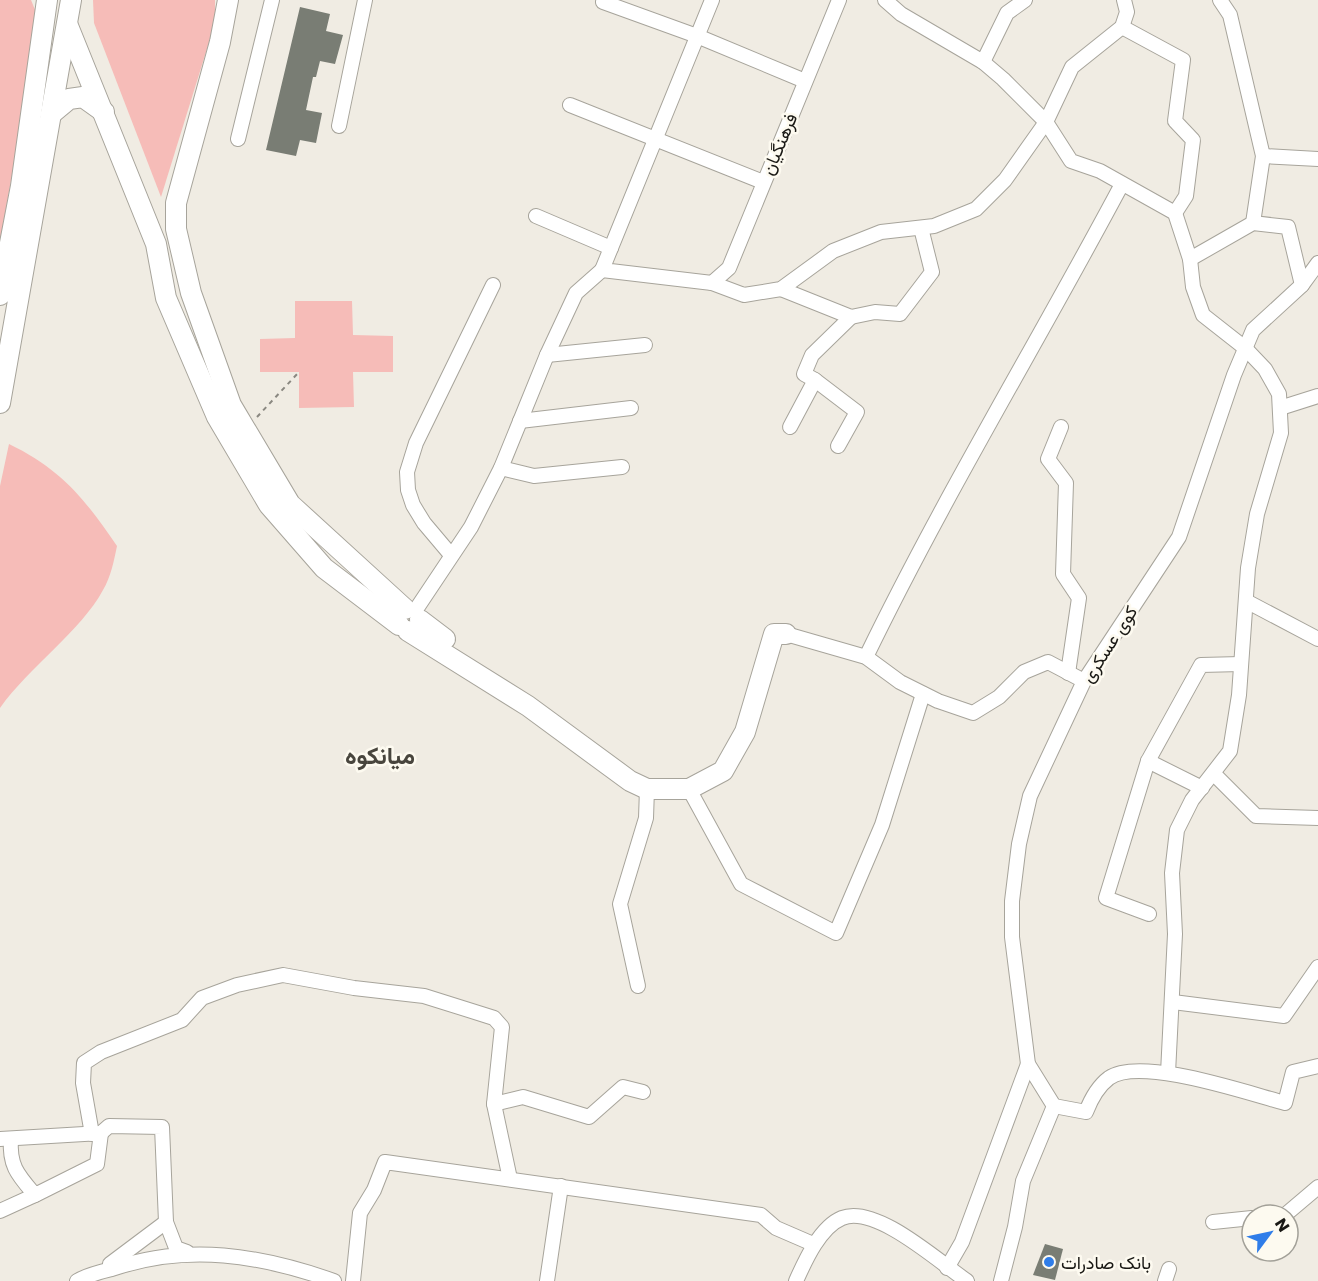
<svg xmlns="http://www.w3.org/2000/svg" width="1318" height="1281" viewBox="0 0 1318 1281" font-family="Poppins,Vazirmatn,sans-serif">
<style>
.green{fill:#f6bcb8}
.building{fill:#797d74}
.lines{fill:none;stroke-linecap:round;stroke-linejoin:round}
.street-casing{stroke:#a7a49b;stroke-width:16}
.secondary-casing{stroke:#a7a49b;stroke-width:22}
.path{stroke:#8a8881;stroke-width:2;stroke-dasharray:4.5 4.5;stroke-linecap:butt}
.street{stroke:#fff;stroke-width:14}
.secondary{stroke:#fff;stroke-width:20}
.poi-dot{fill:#2f7de9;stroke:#fdfaf0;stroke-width:2}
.labels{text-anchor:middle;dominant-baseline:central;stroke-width:5;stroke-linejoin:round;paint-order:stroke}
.street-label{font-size:18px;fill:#191814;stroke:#fdfaf0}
.poi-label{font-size:18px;fill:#191814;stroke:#fdfaf0;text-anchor:start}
.district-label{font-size:24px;font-weight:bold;fill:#48453d;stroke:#fdfaf0}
</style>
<rect width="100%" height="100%" fill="#f0ece3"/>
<g class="green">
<path d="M 0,0 L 31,0 L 40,22 L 0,241 Z"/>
<path d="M 93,0 L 215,0 L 215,23 L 161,197 L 94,23 Z"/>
<path d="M 295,301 L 352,301 L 353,335 L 393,336 L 393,372 L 353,372 L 354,407 L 299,408 L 299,372 L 260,372 L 260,339 L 295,338 Z"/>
<path d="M 9,444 C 61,469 85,499 117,546 C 114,560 111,577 103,590 C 81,631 29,667 0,708 L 0,486 Z"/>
</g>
<g class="building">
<path d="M 300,7 L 330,14 L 326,31 L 343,35 L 335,64 L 320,61 L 316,77 L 313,77 L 306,110 L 322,113 L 316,143 L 300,140 L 296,156 L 266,150 Z"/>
<path d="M 1045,1244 L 1063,1249 L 1055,1280 L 1033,1275 Z"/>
</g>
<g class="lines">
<g class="street-casing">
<g id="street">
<path d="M 712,0 L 602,270 L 712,283 L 744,295 L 781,289 L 833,251 L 881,232 L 934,226 L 976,209 L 1005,180 L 1046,122 L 1072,67 L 1122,27 L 1127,12 L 1124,0"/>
<path d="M 885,0 L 901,14 L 983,62 L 1003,79 L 1046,122 L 1071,161 L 1100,171 L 1175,213 L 1190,259 L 1193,287 L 1203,315 L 1245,348 L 1265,369 L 1279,394 L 1281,433 L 1257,514 L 1248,568 L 1239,695 L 1230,751 L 1192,800 L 1177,830 L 1172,873 L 1175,934 L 1168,1073"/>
<path d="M 1220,0 L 1230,15 L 1263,156 L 1253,223"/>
<path d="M 603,2 L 697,36 L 805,81"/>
<path d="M 1122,27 L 1183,60 L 1175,121 L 1193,140 L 1186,196 L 1175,213"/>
<path d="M 983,62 L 1007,13 L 1025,0"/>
<path d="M 570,105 L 763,182"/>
<path d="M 339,126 L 365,0"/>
<path d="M 238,139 L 272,0"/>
<path d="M 1263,156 L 1318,159"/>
<path d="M 536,216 L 611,248"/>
<path d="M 1190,259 L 1253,223 L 1288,227 L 1302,285"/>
<path d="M 712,283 L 729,268 L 839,0"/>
<path d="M 781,289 L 851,317 L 875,312 L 900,314 L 932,272 L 921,228"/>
<path d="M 547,355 L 645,345"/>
<path d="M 815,380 L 857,412 L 838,446"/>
<path d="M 1280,408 L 1318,396"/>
<path d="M 520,421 L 631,408"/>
<path d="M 790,427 L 815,380 L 804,374 L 812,355 L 851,317"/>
<path d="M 1061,427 L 1048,459 L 1066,483 L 1063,574 L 1079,598 L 1068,673"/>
<path d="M 501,468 L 534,476 L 622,467"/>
<path d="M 451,555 L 424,523 L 413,505 L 408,490 L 407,472 L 416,443 L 493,285"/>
<path d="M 1246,601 L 1318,639"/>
<path d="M 415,611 L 471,527 L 501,468 L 547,355 L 576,293 L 602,270"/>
<path d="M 786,634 L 866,657 L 900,682 L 938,701 L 973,713 L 999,697 L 1024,672 L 1048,662 L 1084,681"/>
<path d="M 866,657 C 944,496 1038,342 1122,184"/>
<path d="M 1148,761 L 1202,788"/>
<path d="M 1214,774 L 1256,816 L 1318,818"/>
<path d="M 689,789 L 741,884 L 836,933 L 882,825 L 923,694"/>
<path d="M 1149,914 L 1106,898 L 1148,761 L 1201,665 L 1241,664"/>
<path d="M 638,986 L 620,904 L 646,818 L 647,789"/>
<path d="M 1173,1002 L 1284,1016 L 1318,967"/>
<path d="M 494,1104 L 523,1097 L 589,1117 L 623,1087 L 643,1092"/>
<path d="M 1054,1106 L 1086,1112 C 1091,1099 1097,1087 1109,1078 C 1140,1056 1247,1093 1285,1103 L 1293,1072 L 1318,1066"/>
<path d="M 92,1134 L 83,1083 L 84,1063 L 101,1052 L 182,1020 L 202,998 L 237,985 L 283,975 L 354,988 L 424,996 L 494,1018 L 502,1027 L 494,1104 L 510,1179"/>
<path d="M 0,1139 L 101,1133 L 109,1126 L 162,1127 L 166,1222 L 176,1248 L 187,1252"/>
<path d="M 11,1139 C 9,1166 18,1175 35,1195 L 97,1164 L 101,1133"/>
<path d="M 0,1211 L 35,1195"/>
<path d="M 1285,1215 L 1318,1187"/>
<path d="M 1213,1222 L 1252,1218"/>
<path d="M 110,1264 L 166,1222"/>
<path d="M 947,1268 L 962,1242 L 1028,1064"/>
<path d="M 77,1281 C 87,1275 100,1272 112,1269 C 188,1243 260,1255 334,1281"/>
<path d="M 353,1281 L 360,1213 L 374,1190 L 385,1162 L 761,1215 L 776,1228 L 813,1244"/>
<path d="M 547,1281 L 561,1186"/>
<path d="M 796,1281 C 805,1261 820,1227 842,1218 C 876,1204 940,1263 967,1281"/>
<path d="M 1001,1281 L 1015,1227 L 1023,1181 L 1054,1106 L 1028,1064 L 1012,937 L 1012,901 L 1019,844 L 1030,796 L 1084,681 L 1179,537 L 1234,375 L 1253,330 L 1302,285 L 1318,263"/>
<path d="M 1165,1281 L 1169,1269"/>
</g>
</g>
<g class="secondary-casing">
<g id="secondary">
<path d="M 228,0 L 220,42 L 176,203 L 176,229 L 191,293 L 231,405 L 290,504 L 405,609"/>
<path d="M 68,26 L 156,244 L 166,298 L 217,417 L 269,505 L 324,568 L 399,625"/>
<path d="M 51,114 L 69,99 L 83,97 L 104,112"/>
<path d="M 0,295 L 21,186 L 47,0"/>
<path d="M 0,403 L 71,0"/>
<path d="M 420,620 L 445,639"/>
<path d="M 408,631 L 528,706 L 630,781 L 647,789 L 689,789 L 723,771 L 745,732 L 774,634 L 786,634"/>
</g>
</g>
<path class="path" d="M 257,417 L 299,372"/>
<use href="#street" class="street"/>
<use href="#secondary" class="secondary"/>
</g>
<circle class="poi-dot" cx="1049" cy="1262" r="6"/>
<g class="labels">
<g class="street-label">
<text transform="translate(779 144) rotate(-67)">فرهنگیان</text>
<text transform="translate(1109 644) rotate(-57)">کوی عسکری</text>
</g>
<g class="poi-label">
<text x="1061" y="1262">بانک صادرات</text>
</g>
<g class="district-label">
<text x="380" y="755">میانکوه</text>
</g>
</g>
<g transform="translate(1270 1233) rotate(57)"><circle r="28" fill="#fdfaf0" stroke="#a2a098" stroke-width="1.5"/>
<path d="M0-4.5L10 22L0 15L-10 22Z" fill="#2f7de9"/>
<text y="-9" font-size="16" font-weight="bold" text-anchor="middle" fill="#191814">N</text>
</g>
</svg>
